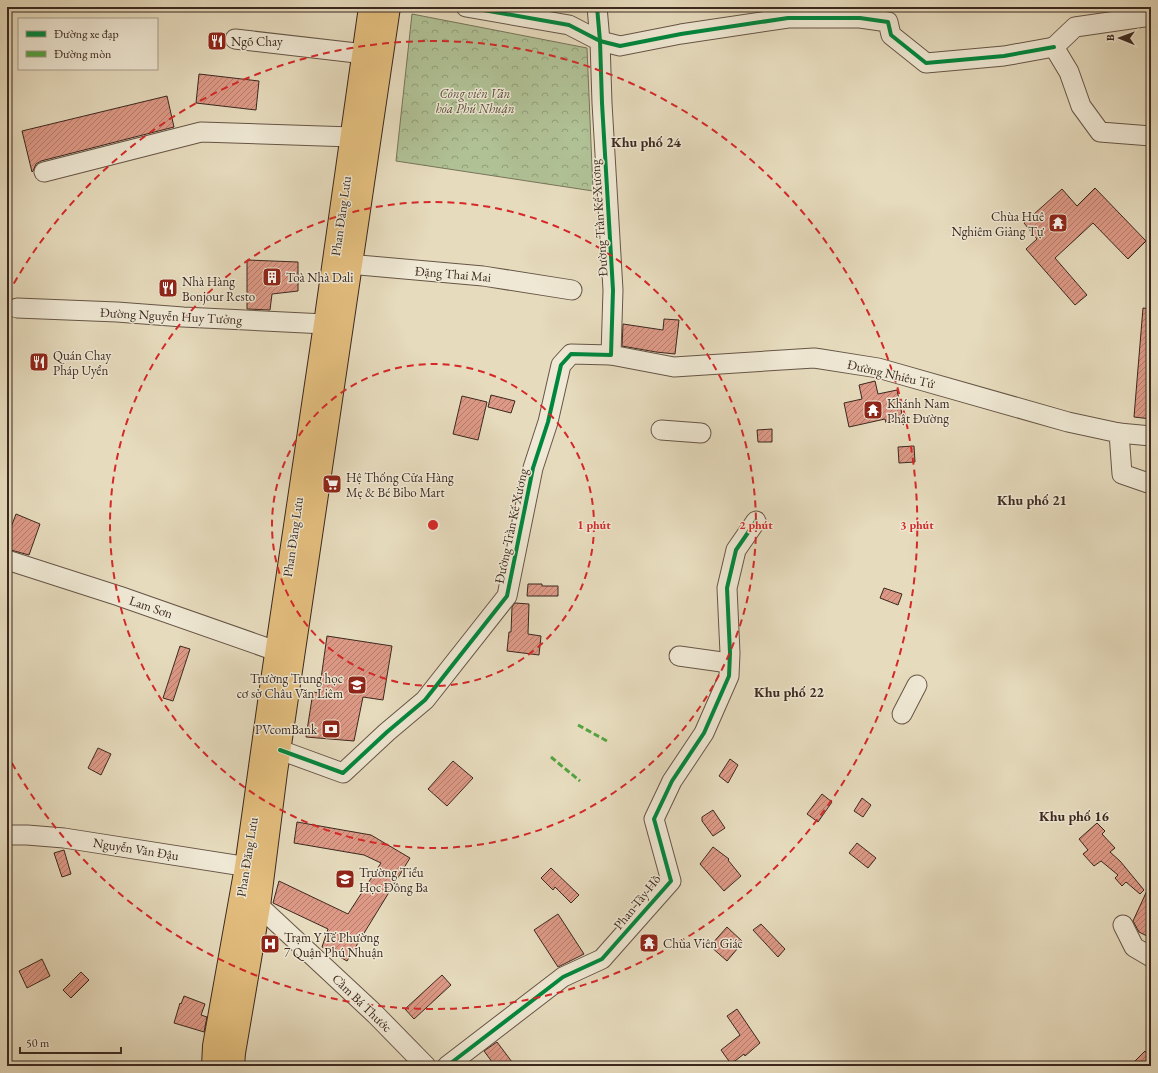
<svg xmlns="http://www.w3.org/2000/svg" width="1158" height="1073" viewBox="0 0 1158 1073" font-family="'EB Garamond',serif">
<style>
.park{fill:url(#park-crowns);stroke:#76745a}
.building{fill:url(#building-hatch);stroke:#3b281f}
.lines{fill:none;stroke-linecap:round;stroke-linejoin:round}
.minor-casing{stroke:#665546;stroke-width:21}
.major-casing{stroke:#3b281f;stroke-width:24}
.minor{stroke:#efe8d4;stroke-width:19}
.major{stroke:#e3be7e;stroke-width:22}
.quiet{stroke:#54a341;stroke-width:3;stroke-dasharray:6 3;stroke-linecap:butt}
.cycleway-casing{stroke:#efe8d4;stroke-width:6}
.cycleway{stroke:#00873e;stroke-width:4}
.ring{fill:none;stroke:#d62828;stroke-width:2;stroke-dasharray:7 5}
.labels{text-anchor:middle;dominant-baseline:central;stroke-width:3;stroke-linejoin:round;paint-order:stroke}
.poi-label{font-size:13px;fill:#3b281f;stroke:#efe8d4;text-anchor:start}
.park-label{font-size:13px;font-style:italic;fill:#584e3c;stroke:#efe8d4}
.street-label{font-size:13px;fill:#3b281f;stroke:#efe8d4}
.neighbourhood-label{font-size:14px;font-weight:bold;fill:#3b281f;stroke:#efe8d4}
.centre{fill:#d62828;stroke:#efe8d4;stroke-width:2}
.ring-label{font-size:12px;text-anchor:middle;font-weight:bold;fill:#d62828;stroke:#efe8d4;stroke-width:3;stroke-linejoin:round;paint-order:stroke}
</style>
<defs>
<pattern id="park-crowns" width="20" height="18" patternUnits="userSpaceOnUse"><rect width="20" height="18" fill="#b0c195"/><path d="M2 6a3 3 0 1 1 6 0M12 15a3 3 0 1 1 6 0" fill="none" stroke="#909d79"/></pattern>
<pattern id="building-hatch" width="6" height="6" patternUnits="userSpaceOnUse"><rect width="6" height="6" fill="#dd9986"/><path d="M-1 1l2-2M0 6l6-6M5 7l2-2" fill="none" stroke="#b47d6d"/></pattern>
</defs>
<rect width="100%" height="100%" fill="#e6dbbd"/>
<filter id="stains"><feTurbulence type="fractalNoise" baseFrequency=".005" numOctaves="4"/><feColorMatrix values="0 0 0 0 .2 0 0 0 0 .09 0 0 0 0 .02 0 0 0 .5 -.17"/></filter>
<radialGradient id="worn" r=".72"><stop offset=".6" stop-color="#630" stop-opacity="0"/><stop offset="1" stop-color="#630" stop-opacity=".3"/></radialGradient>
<path class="park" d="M 412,14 L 587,48 L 593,191 L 396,161 Z"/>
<g class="building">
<path d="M 199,74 L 259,81 L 256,110 L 196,103 Z"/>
<path d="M 167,96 L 174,127 L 41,161 L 36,164 L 33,171 L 32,172 L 22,131 Z"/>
<path d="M 1095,188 L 1146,241 L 1128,259 L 1093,223 L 1055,258 L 1087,295 L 1075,305 L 1026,249 L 1037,239 L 1024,223 L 1062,189 L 1077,206 Z"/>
<path d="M 247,260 L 298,262 L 298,291 L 272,294 L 270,310 L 247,309 Z"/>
<path d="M 1143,308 L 1151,309 L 1151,419 L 1134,417 Z"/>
<path d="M 664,319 L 679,320 L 675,354 L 656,352 L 622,346 L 623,324 L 663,330 Z"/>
<path d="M 875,381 L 878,394 L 897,390 L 903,419 L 886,423 L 885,419 L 849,427 L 844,403 L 862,399 L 859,385 Z"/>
<path d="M 491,395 L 515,401 L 511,413 L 488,407 Z"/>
<path d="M 462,396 L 487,402 L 478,440 L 453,434 Z"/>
<path d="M 772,429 L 772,442 L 758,442 L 757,430 Z"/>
<path d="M 914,446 L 915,462 L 899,463 L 898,447 Z"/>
<path d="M 16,514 L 40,524 L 29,555 L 7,549 L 7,538 Z"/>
<path d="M 528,584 L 542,584 L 542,586 L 558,586 L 558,596 L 527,596 Z"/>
<path d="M 884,588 L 902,594 L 898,605 L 880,598 Z"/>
<path d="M 515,603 L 529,604 L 528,634 L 541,636 L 539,655 L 507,651 L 509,632 L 511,632 L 512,607 Z"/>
<path d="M 327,636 L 392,646 L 383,700 L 363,697 L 354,741 L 306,737 L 313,692 L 319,693 Z"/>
<path d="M 180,646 L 190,649 L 173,701 L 163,698 Z"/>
<path d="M 98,748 L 111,754 L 101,775 L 88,768 Z"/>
<path d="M 730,759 L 738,765 L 728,783 L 719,776 Z"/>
<path d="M 453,761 L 473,778 L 447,806 L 428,789 Z"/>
<path d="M 822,794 L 832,802 L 818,822 L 807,814 Z"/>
<path d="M 862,798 L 871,805 L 863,817 L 854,811 Z"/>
<path d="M 713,810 L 725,828 L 713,836 L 702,821 L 702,817 Z"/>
<path d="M 297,822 L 371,835 L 410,858 L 347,961 L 322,947 L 328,929 L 273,903 L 279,881 L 348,914 L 381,863 L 364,855 L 294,843 Z"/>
<path d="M 1097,823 L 1105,831 L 1102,834 L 1115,848 L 1110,852 L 1120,861 L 1144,890 L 1140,894 L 1126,882 L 1122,886 L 1115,878 L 1118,875 L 1101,861 L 1094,866 L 1083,854 L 1088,850 L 1079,839 Z"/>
<path d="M 857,843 L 876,858 L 868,868 L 849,853 Z"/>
<path d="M 713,847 L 729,859 L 728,860 L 741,876 L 724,891 L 700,864 Z"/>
<path d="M 64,850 L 71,874 L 62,877 L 54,853 Z"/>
<path d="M 551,868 L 579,895 L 571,903 L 555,887 L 553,890 L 541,878 Z"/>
<path d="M 1151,882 L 1151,938 L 1139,932 L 1133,921 Z"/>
<path d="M 558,914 L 584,954 L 558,967 L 534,930 Z"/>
<path d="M 761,924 L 785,949 L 778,957 L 753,930 Z"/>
<path d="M 727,927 L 743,942 L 727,961 L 710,946 Z"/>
<path d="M 42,959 L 50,976 L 27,988 L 19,971 Z"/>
<path d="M 81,972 L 89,980 L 71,998 L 63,990 Z"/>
<path d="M 442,975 L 451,985 L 414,1019 L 405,1009 Z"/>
<path d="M 184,996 L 205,1004 L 201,1015 L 207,1017 L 204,1032 L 174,1023 L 180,1003 L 181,1004 Z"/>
<path d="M 737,1009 L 760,1043 L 745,1056 L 744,1054 L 731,1064 L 721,1050 L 740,1035 L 727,1016 Z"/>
<path d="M 497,1042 L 515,1066 L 495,1066 L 484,1051 Z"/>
<path d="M 1145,1051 L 1151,1060 L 1151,1066 L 1130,1066 Z"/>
</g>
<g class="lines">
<g class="minor-casing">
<g id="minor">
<path d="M 466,7 L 569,25 L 600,41 L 620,46 L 681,34 L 788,18 L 860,18 L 888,22 L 891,35 L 926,63 L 1004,56 L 1054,47"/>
<path d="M 235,39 L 365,54"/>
<path d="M 1054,47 L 1069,72 L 1081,106 L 1100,132 L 1151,136"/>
<path d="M 1054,47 L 1075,27 L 1151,16"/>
<path d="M 44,172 L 201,132 L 352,137"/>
<path d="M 337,263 L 483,276 L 572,290"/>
<path d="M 17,308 L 117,312 L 183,317 L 325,324"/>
<path d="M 611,355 L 674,367 L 814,358 L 821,359 L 878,368 L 1068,422 L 1119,433 L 1122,474 L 1151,484"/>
<path d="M 661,430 L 701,433"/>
<path d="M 1119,433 L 1151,436"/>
<path d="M 7,560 L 119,596 L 276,651 L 291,653"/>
<path d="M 679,656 L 729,663"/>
<path d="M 902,714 L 917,685"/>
<path d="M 280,750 L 343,773 L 387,732 L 425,700 L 507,596 L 533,468 L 548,422 L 561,365 L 571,354 L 611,355 L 613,290 L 602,103 L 600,41 L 597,7"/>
<path d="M 7,835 L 27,835 L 64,838 L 261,869"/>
<path d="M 247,905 L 259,906 L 375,1014 L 426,1066"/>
<path d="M 1123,925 L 1134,947 L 1151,957"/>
<path d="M 447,1066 L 563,977 L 602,959 L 671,881 L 654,819 L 672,781 L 704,733 L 729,676 L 730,653 L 727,588 L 736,550 L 756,521"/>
</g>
</g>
<g class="major-casing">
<g id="major">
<path d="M 213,1066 L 214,1046 L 246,867 L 272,681 L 325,324 L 370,7"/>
<path d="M 233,1066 L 234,1053 L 259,906 L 276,772 L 389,7"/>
</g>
</g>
<use href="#minor" class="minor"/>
<use href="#major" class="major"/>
<g class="quiet">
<path d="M 578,725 L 607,741"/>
<path d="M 551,757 L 580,781"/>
</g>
<g class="cycleway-casing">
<g id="cycleway">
<path d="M 466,7 L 569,25 L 600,41 L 620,46 L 681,34 L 788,18 L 860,18 L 888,22 L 891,35 L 926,63 L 1004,56 L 1054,47"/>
<path d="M 280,750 L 343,773 L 387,732 L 425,700 L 507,596 L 533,468 L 548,422 L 561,365 L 571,354 L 611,355 L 613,290 L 602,103 L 600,41 L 597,7"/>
<path d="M 447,1066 L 563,977 L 602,959 L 671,881 L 654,819 L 672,781 L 704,733 L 729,676 L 730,653 L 727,588 L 736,550 L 756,521"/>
</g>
</g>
<use href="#cycleway" class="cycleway"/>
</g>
<g class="ring">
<circle cx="433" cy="525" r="161"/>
<circle cx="433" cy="525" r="323"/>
<path d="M8 294A484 484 0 1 1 8 756"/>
</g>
<defs>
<g id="restaurant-square" transform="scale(1)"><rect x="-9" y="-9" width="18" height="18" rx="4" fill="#8f2418" stroke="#efe8d4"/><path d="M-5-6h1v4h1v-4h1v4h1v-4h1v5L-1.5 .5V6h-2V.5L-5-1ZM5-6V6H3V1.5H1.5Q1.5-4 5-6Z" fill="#fff"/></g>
<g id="temple-square" transform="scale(1)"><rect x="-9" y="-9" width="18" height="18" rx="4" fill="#8f2418" stroke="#efe8d4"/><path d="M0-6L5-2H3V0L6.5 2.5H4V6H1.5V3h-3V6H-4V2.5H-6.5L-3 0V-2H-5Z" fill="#fff"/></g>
<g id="building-square" transform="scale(1)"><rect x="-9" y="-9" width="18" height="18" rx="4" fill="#8f2418" stroke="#efe8d4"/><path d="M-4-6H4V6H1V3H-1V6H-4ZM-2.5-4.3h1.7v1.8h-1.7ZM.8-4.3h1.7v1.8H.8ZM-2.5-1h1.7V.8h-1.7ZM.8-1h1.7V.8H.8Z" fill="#fff"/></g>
<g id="supermarket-square" transform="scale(1)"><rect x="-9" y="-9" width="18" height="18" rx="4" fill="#8f2418" stroke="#efe8d4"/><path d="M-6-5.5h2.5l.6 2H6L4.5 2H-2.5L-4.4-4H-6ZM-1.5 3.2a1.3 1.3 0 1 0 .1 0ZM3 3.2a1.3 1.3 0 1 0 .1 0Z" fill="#fff"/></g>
<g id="school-square" transform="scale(1)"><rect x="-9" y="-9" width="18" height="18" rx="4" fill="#8f2418" stroke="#efe8d4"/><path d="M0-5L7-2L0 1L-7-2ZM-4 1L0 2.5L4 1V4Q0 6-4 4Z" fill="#fff"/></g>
<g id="bank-square" transform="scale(1)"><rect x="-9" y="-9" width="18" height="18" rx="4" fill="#8f2418" stroke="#efe8d4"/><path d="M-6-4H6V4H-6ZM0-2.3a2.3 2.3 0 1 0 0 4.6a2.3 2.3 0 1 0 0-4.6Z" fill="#fff"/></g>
<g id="hospital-square" transform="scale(1)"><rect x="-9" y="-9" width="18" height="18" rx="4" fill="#8f2418" stroke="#efe8d4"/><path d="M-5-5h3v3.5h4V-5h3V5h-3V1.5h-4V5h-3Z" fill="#fff"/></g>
</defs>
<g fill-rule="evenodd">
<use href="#restaurant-square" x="217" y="41"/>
<use href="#temple-square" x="1058" y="223"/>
<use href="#building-square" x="272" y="277"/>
<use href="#restaurant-square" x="168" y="288"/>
<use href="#restaurant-square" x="39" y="362"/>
<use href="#temple-square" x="873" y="410"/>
<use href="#supermarket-square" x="332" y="484"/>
<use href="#school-square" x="357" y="685"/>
<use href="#bank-square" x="331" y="729"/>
<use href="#school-square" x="345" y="879"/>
<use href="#temple-square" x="649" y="943"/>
<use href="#hospital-square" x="270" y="944"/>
</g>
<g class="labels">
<g class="poi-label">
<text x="231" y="41">Ngõ Chay</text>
<text x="1044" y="216" text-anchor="end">Chùa Huê<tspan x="1044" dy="15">Nghiêm Giảng Tự</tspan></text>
<text x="286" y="277">Toà Nhà Dali</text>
<text x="182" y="281">Nhà Hàng<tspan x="182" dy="15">Bonjour Resto</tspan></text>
<text x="53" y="355">Quán Chay<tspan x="53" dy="15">Pháp Uyển</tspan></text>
<text x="887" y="403">Khánh Nam<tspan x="887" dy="15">Phật Đường</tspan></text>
<text x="346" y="477">Hệ Thống Cửa Hàng<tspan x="346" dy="15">Mẹ &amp; Bé Bibo Mart</tspan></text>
<text x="343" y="678" text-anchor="end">Trường Trung học<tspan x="343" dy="15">cơ sở Châu Văn Liêm</tspan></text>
<text x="317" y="729" text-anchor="end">PVcomBank</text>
<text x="359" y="872">Trường Tiểu<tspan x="359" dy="15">Học Đông Ba</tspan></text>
<text x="284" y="937">Trạm Y Tế Phường<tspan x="284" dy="15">7 Quận Phú Nhuận</tspan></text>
<text x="663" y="943">Chùa Viên Giác</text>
</g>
<g class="park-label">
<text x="475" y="93">Công viên Văn<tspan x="475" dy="15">hóa Phú Nhuận</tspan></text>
</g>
<g class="street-label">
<text transform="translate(341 216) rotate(-82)">Phan Đăng Lưu</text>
<text transform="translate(599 218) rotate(-94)">Đường Trần Kế Xương</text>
<text transform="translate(453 274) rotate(5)">Đặng Thai Mai</text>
<text transform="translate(171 316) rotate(3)">Đường Nguyễn Huy Tưởng</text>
<text transform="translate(891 374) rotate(13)">Đường Nhiêu Tứ</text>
<text transform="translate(511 526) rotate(-78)">Đường Trần Kế Xương</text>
<text transform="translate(293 537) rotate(-82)">Phan Đăng Lưu</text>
<text transform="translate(151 607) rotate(19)">Lam Sơn</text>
<text transform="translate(136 849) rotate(9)">Nguyễn Văn Đậu</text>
<text transform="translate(247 857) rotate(-81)">Phan Đăng Lưu</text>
<text transform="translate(637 902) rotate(-51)">Phan Tây Hồ</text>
<text transform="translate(362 1003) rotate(44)">Cầm Bá Thước</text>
</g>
<g class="neighbourhood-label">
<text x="646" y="142">Khu phố 24</text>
<text x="1032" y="500">Khu phố 21</text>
<text x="789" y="692">Khu phố 22</text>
<text x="1074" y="816">Khu phố 16</text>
</g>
</g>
<circle cx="433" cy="525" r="6" class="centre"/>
<g class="ring-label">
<text x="594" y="529">1 phút</text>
<text x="756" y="529">2 phút</text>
<text x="917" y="529">3 phút</text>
</g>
<rect width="1158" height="1073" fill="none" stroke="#e6dbbd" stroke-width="24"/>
<rect x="8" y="8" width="1142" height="1057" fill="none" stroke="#3b281f" stroke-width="2"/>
<rect x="12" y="12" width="1134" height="1049" fill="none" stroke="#3b281f"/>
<rect x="18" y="18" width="140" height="52" fill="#efe8d4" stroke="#a79b8c"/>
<rect x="26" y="31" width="20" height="6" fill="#00873e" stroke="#a79b8c"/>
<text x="54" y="38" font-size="12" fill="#3b281f">Đường xe đạp</text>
<rect x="26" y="51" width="20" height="6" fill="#54a341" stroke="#a79b8c"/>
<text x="54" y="58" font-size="12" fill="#3b281f">Đường mòn</text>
<g transform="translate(1120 38) rotate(271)" stroke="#efe8d4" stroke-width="3" paint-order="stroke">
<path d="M0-3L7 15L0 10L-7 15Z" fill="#3b281f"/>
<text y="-6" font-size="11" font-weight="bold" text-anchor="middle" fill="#3b281f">B</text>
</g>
<path d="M20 1047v6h101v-6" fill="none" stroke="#3b281f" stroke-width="2"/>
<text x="26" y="1047" font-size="12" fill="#3b281f" stroke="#efe8d4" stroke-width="3" paint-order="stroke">50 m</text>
<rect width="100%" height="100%" filter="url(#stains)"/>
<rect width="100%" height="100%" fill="url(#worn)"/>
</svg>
